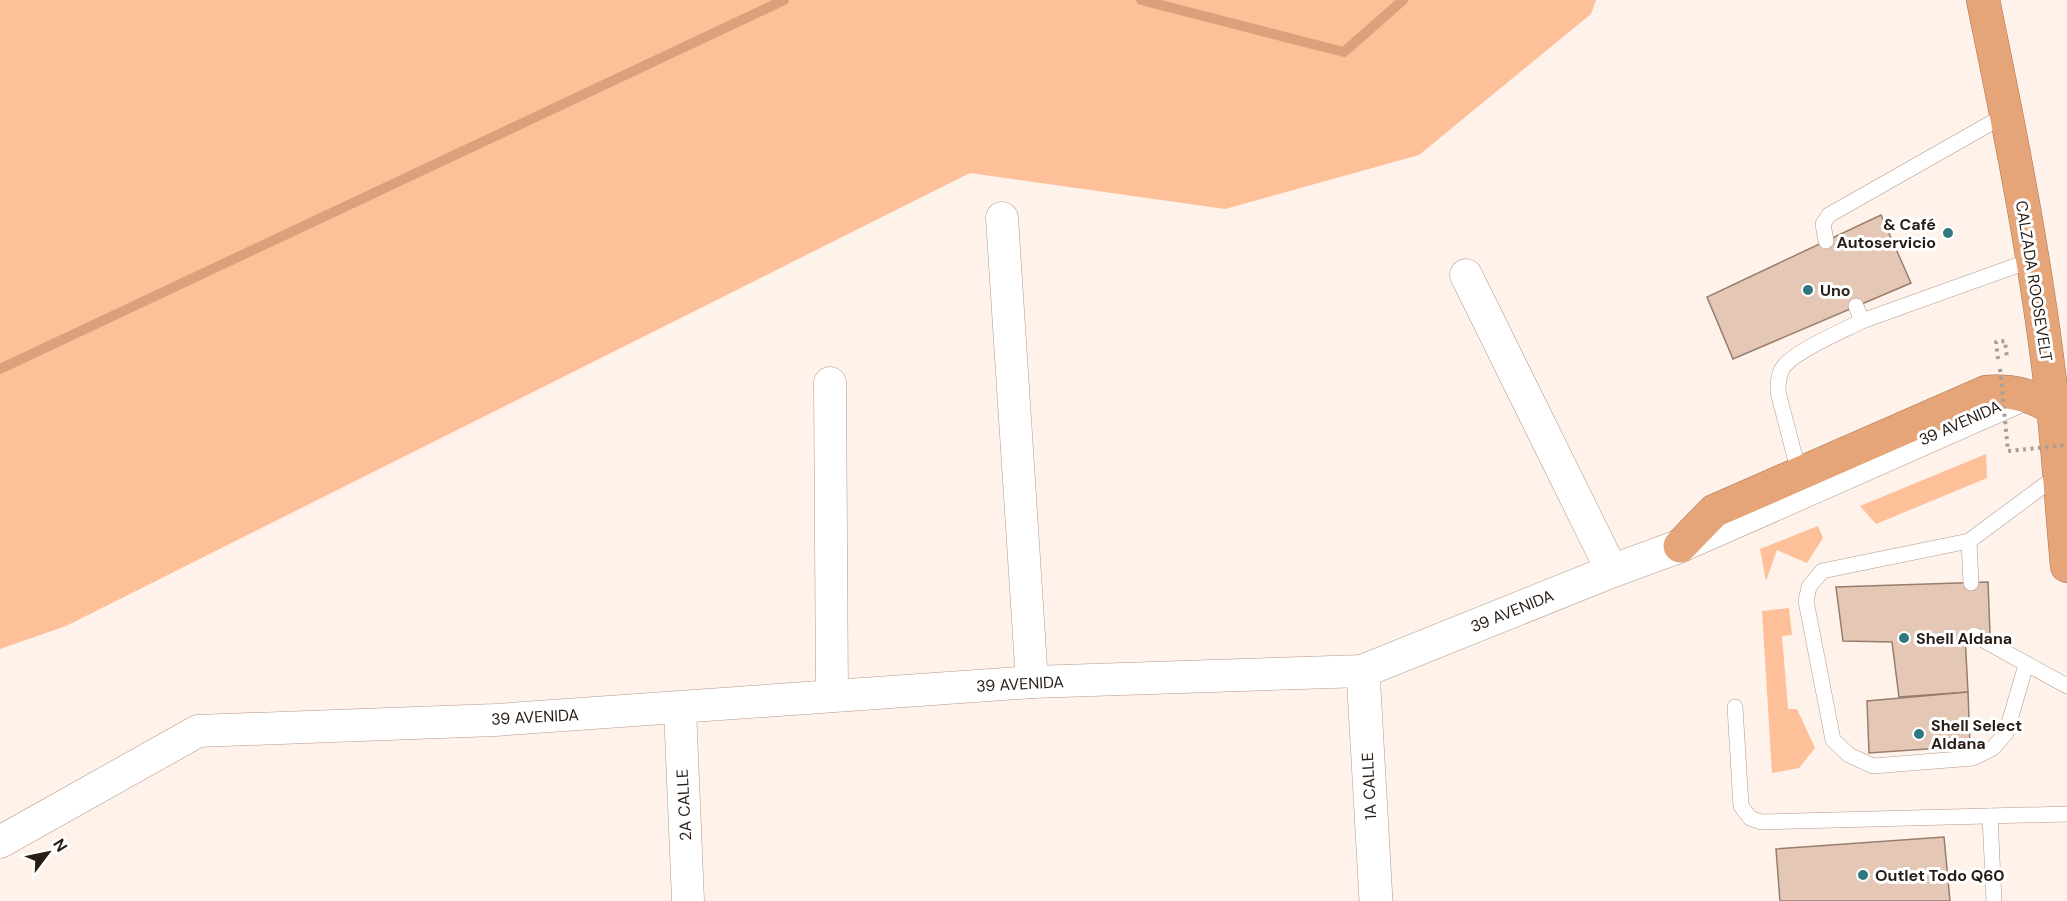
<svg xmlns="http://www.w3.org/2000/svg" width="2067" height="901" viewBox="0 0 2067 901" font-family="'DM Sans',sans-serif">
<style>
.green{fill:#fdc099}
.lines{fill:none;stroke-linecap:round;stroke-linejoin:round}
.stream{stroke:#dca17a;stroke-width:10}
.building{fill:#e4c8b5;stroke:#977d6c;stroke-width:1.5}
.lane-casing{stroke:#b59988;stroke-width:16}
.street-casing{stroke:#b59988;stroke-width:33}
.secondary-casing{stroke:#b59988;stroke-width:34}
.highway-casing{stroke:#a47556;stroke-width:34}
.path{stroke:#a99d96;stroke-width:4;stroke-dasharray:3 4.5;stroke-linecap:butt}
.lane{stroke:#fff;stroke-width:15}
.street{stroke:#fff;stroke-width:32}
.secondary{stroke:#fff;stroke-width:33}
.highway{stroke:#e6a479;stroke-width:33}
.path-bridge{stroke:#a99d96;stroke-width:4;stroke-dasharray:3 4.5;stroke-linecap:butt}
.poi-dot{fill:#307880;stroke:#fff;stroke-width:2}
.labels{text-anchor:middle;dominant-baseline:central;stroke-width:6;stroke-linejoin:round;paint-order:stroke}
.poi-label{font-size:16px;font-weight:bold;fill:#281d16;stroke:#fff;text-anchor:start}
.street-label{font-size:16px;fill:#281d16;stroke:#fff}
</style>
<rect width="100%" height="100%" fill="#fef2ea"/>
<g class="green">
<path d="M 0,0 L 1596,0 L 1591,14 L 1419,155 L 1225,209 L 970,173 L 66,626 L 0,649 Z"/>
<path d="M 1986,454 L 1987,478 L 1876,524 L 1860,506 Z"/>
<path d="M 1818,526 L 1823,538 L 1807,563 L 1777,550 L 1766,581 L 1760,549 Z"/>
<path d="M 1789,608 L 1792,635 L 1782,636 L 1788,709 L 1797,709 L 1815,748 L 1799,768 L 1772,773 L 1762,611 Z"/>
</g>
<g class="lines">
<g class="stream">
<path d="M 1141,0 L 1344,52 L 1403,0"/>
<path d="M 0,369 L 784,0"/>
</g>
</g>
<g class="building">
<path d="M 1881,215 L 1911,283 L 1733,359 L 1707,297 Z"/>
<path d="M 1988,582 L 1990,634 L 1965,635 L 1968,692 L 1899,697 L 1892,642 L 1843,641 L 1836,587 Z"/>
<path d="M 1968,692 L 1970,746 L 1869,753 L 1867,701 Z"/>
<path d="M 1944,837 L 1950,901 L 1780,901 L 1776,849 Z"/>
</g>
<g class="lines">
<g class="lane-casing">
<g id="lane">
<path d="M 1826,241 L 1823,224 L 1829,215 L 2007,114"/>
<path d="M 1856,306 L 1862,321 L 2032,260"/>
<path d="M 1799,473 L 1778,392 C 1778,383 1778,376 1782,369 C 1792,352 1843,331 1862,321"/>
<path d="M 1969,541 L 1822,571 L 1809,587 L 1806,601 L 1833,740 L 1849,755 L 1873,766 L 1973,758 L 1993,748 L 2006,733 L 2026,665"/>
<path d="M 1971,583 L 1969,541 L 2058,475"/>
<path d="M 1974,635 L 2067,686"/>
<path d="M 1735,707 L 1741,806 L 1750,818 L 1761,822 L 2067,814"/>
<path d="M 1990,816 L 1994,901"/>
</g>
</g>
<g class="street-casing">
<g id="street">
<path d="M 1002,218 L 1032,682"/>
<path d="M 1466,275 L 1612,571"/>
<path d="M 830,383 L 832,696"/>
<path d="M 680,708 L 688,901"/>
<path d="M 0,842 L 198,731 L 495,720 L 1032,682 L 1363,671"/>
</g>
</g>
<g class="secondary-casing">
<path id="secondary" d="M 1376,901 L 1363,671 L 1612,571 L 1680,546 L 2015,398"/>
</g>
<g class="highway-casing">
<g id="highway">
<path d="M 1983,0 C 2011,135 2038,270 2053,407 C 2059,460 2062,513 2067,566"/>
<path d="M 1680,546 L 1714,511 L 1986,392 C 2012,390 2031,395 2053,408"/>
</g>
</g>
<path class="path" d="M 1998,359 L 1996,342 L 2005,341 L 2007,358"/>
<use href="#lane" class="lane"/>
<use href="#street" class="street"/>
<use href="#secondary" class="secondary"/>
<use href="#highway" class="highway"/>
<path class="path-bridge" d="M 2000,369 L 2008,451 L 2067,445"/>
</g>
<g class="poi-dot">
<circle cx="1948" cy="233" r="6"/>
<circle cx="1808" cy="290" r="6"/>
<circle cx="1904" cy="638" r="6"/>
<circle cx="1919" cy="734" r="6"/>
<circle cx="1863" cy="875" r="6"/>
</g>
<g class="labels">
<g class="poi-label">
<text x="1936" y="224" text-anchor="end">&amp; Café<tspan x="1936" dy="18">Autoservicio</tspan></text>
<text x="1820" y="290">Uno</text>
<text x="1916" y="638">Shell Aldana</text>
<text x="1931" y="725">Shell Select<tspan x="1931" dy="18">Aldana</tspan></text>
<text x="1875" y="875">Outlet Todo Q60</text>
</g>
<g class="street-label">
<text transform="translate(2034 281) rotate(81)">CALZADA ROOSEVELT</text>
<text transform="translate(1960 423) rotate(-24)">39 AVENIDA</text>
<text transform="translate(1512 611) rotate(-22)">39 AVENIDA</text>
<text transform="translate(1020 684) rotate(-3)">39 AVENIDA</text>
<text transform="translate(535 717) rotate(-3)">39 AVENIDA</text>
<text transform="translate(1369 786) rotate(-93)">1A CALLE</text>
<text transform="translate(684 805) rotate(-93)">2A CALLE</text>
</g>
</g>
<g transform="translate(48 853) rotate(58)" stroke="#ffffff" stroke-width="4.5" paint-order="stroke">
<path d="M0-4.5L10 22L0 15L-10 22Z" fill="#281d16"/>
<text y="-9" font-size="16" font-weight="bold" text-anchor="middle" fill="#281d16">N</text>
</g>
</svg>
